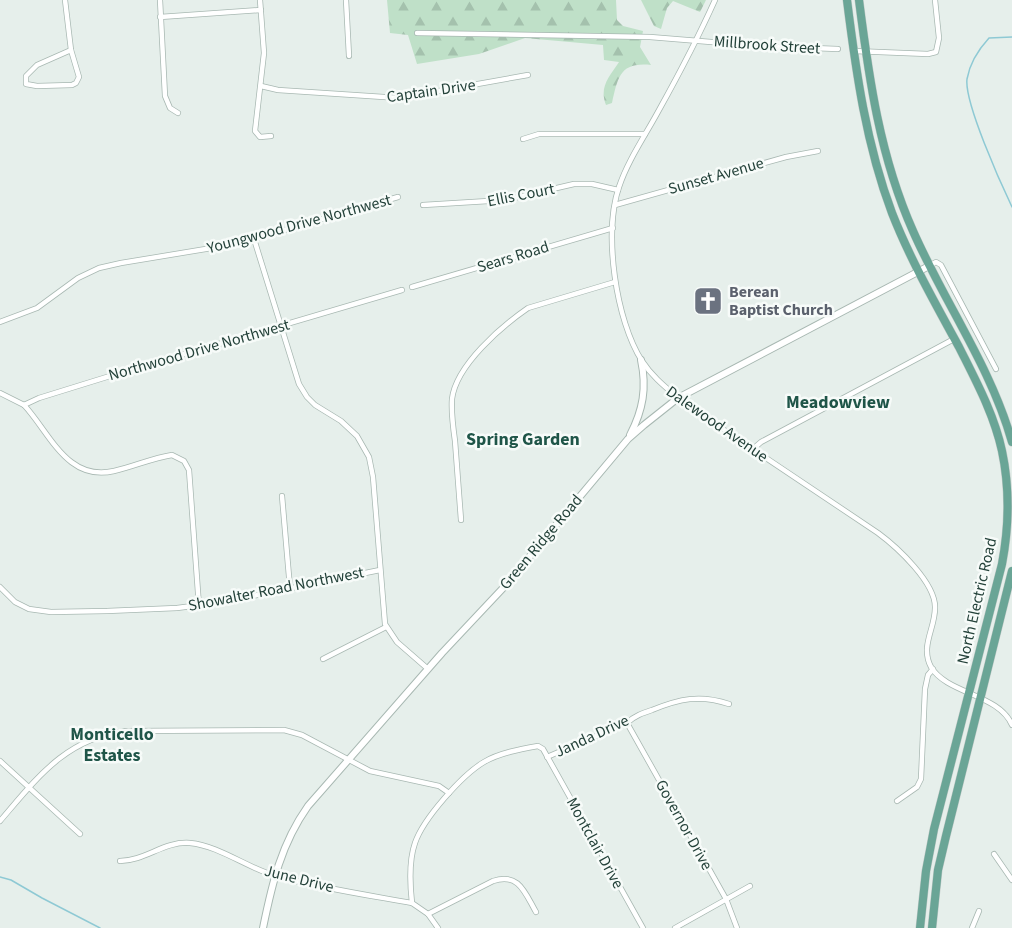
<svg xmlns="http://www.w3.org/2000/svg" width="1012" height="928" viewBox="0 0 1012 928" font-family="'Source Sans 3',sans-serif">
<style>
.forest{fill:url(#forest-firs)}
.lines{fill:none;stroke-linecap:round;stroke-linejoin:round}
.stream{stroke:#8ec9d4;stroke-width:1.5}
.minor-casing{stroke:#a8b8b2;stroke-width:6}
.tertiary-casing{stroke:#a8b8b2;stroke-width:8}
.primary-casing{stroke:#c2cac8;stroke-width:9}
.minor{stroke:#fff;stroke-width:4.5}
.tertiary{stroke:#fff;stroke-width:6}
.primary{stroke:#6aa596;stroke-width:8}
.labels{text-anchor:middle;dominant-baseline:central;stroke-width:5;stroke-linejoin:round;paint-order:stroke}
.street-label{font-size:16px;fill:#24423a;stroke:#f7fbf9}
.worship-label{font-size:16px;font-weight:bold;fill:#5b616d;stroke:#f7fbf9;text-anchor:start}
.neighbourhood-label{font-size:18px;font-weight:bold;fill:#1f5548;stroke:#f7fbf9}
</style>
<defs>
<pattern id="forest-firs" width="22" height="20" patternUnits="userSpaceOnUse" patternTransform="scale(1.5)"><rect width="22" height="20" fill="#bfe0c8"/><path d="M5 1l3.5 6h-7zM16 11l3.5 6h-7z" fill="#a4c1ad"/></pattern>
</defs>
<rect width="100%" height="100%" fill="#e6efeb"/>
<g class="forest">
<path d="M 387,0 L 616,0 L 617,20 L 623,26 L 643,31 L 640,47 L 651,65 C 620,62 618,77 612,103 L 606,105 C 599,87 609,77 619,62 L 604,60 L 603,45 L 525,38 L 479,54 L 417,64 L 408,35 L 390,33 Z"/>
<path d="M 641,0 L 706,0 L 700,12 L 673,1 L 667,8 L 661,29 L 654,26 Z"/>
</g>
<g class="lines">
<g class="stream">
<path d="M 1012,37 L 989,38 C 978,50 970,62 967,79 C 964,102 1001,184 1012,207"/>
<path d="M 0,877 L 11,880 L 42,898 L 100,928"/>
</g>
<g class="minor-casing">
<g id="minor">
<path d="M 65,0 L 71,50"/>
<path d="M 160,0 L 165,96 L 170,108 L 178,113"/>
<path d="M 260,0 L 264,53 L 255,131 L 260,137 L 271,136"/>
<path d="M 346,0 L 349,56"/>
<path d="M 715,0 C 698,38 679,74 659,110 C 645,136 628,160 619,187 C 603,233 616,321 642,361 C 653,378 668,389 684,403 L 878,533 C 897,547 936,583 935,608 C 935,629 920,646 931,667 C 947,694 999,694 1012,725"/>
<path d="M 160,17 L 261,10"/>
<path d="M 417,33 L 650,37 L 760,46 L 838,49"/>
<path d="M 71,50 L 79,77 L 76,83 L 72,85 L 37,86 L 26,84 L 26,76 L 37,65 Z"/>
<path d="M 854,51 L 928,54 L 936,52 L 939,38 L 935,0"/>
<path d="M 261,86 L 278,90 L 399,98 L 528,75"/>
<path d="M 523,139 L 539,134 L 645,134"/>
<path d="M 423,205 L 505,200 L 574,184 L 592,184 L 618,190"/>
<path d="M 615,205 L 786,157 L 818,151"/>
<path d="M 254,239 L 299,384 L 307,397 L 315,405 L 341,421 L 357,436 L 369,457 L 373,477 L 385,624 L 397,642 L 428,669"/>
<path d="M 929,266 L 936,262 L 941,265 L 996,369"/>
<path d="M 412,287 L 613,228"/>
<path d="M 0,322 L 37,308 L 78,278 L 99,268 L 121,263 L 236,244 L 398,197"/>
<path d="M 0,393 L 24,405 L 39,398 L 110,376 L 402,290"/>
<path d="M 24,405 C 50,433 67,482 114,471 C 133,467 152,458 172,455 L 184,461 L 189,470 L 199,606"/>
<path d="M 753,449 L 761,442 L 954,339"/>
<path d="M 282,496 L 290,588"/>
<path d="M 461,520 C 459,493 457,467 455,441 C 453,427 451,412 452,399 C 456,365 502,326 528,308 L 615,282"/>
<path d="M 0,587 L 15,602 L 29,609 L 51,612 L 107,611 L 177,608 L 223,602 L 380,570"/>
<path d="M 323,659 L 386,627"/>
<path d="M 627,723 L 726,899 L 737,928"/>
<path d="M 547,757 L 627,723 C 634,716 643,713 652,710 C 679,699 700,694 729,704"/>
<path d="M 0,761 L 80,834"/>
<path d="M 897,801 L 917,787 L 921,779 L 925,689 L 928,675 L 933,669"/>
<path d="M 0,821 C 37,778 66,738 126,731 L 284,730 L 302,735 L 370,771 L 439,786 L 449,793"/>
<path d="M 994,854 L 1012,880"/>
<path d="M 120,861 C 145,861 164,841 190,843 C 220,846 247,868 276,876 C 320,888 367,895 412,903 L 428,914 L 438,928"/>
<path d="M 412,903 C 410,885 409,860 415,843 C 423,819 462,775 484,762 C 499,753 521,749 538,746 L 543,749 L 643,928"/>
<path d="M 428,914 L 493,881 C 519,872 525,893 536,912"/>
<path d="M 675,928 L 750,886"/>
<path d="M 972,928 L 979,911"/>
</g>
</g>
<g class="tertiary-casing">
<g id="tertiary">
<path d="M 630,435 C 643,410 647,388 641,360"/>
<path d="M 263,928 C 272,884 281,844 308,806 L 442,653 L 505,586 L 628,439 L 644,425 L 678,398 L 929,266"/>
</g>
</g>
<g class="primary-casing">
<g id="primary">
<path d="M 847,0 C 856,72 866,144 892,213 C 910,259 935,303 959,347 C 976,381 994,414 1002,451 C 1010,489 1009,527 1002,564 L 934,829 L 926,871 L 920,928"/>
<path d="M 859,0 C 869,79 880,157 913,231 C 944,302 991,367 1012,442"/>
<path d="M 932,928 L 938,870 L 946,836 L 1012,571"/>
</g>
</g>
<use href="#minor" class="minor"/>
<use href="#tertiary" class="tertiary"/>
<use href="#primary" class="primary"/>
</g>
<defs>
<g id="church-square" transform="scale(1.5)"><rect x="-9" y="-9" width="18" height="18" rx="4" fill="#6b7280" stroke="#f7fbf9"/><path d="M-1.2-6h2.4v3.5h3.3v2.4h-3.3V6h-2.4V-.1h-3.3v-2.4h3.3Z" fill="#fff"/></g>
</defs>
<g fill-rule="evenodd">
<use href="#church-square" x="708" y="301"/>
</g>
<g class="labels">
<g class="street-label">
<text transform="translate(767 45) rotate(4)">Millbrook Street</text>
<text transform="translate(431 91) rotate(-8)">Captain Drive</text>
<text transform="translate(716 176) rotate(-16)">Sunset Avenue</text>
<text transform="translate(521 195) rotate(-11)">Ellis Court</text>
<text transform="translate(299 224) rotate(-15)">Youngwood Drive Northwest</text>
<text transform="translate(513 257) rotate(-17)">Sears Road</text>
<text transform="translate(199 350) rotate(-16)">Northwood Drive Northwest</text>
<text transform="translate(717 424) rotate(35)">Dalewood Avenue</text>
<text transform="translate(541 542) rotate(-50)">Green Ridge Road</text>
<text transform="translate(276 589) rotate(-11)">Showalter Road Northwest</text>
<text transform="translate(977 601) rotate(-77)">North Electric Road</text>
<text transform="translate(592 736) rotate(-25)">Janda Drive</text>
<text transform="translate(684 825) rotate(61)">Governor Drive</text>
<text transform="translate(595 843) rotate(61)">Montclair Drive</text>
<text transform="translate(299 879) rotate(14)">June Drive</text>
</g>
<g class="worship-label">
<text x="729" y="292">Berean<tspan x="729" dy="18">Baptist Church</tspan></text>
</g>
<g class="neighbourhood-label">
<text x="838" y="402">Meadowview</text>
<text x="523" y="439">Spring Garden</text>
<text x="112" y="734">Monticello<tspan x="112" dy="21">Estates</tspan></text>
</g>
</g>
</svg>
